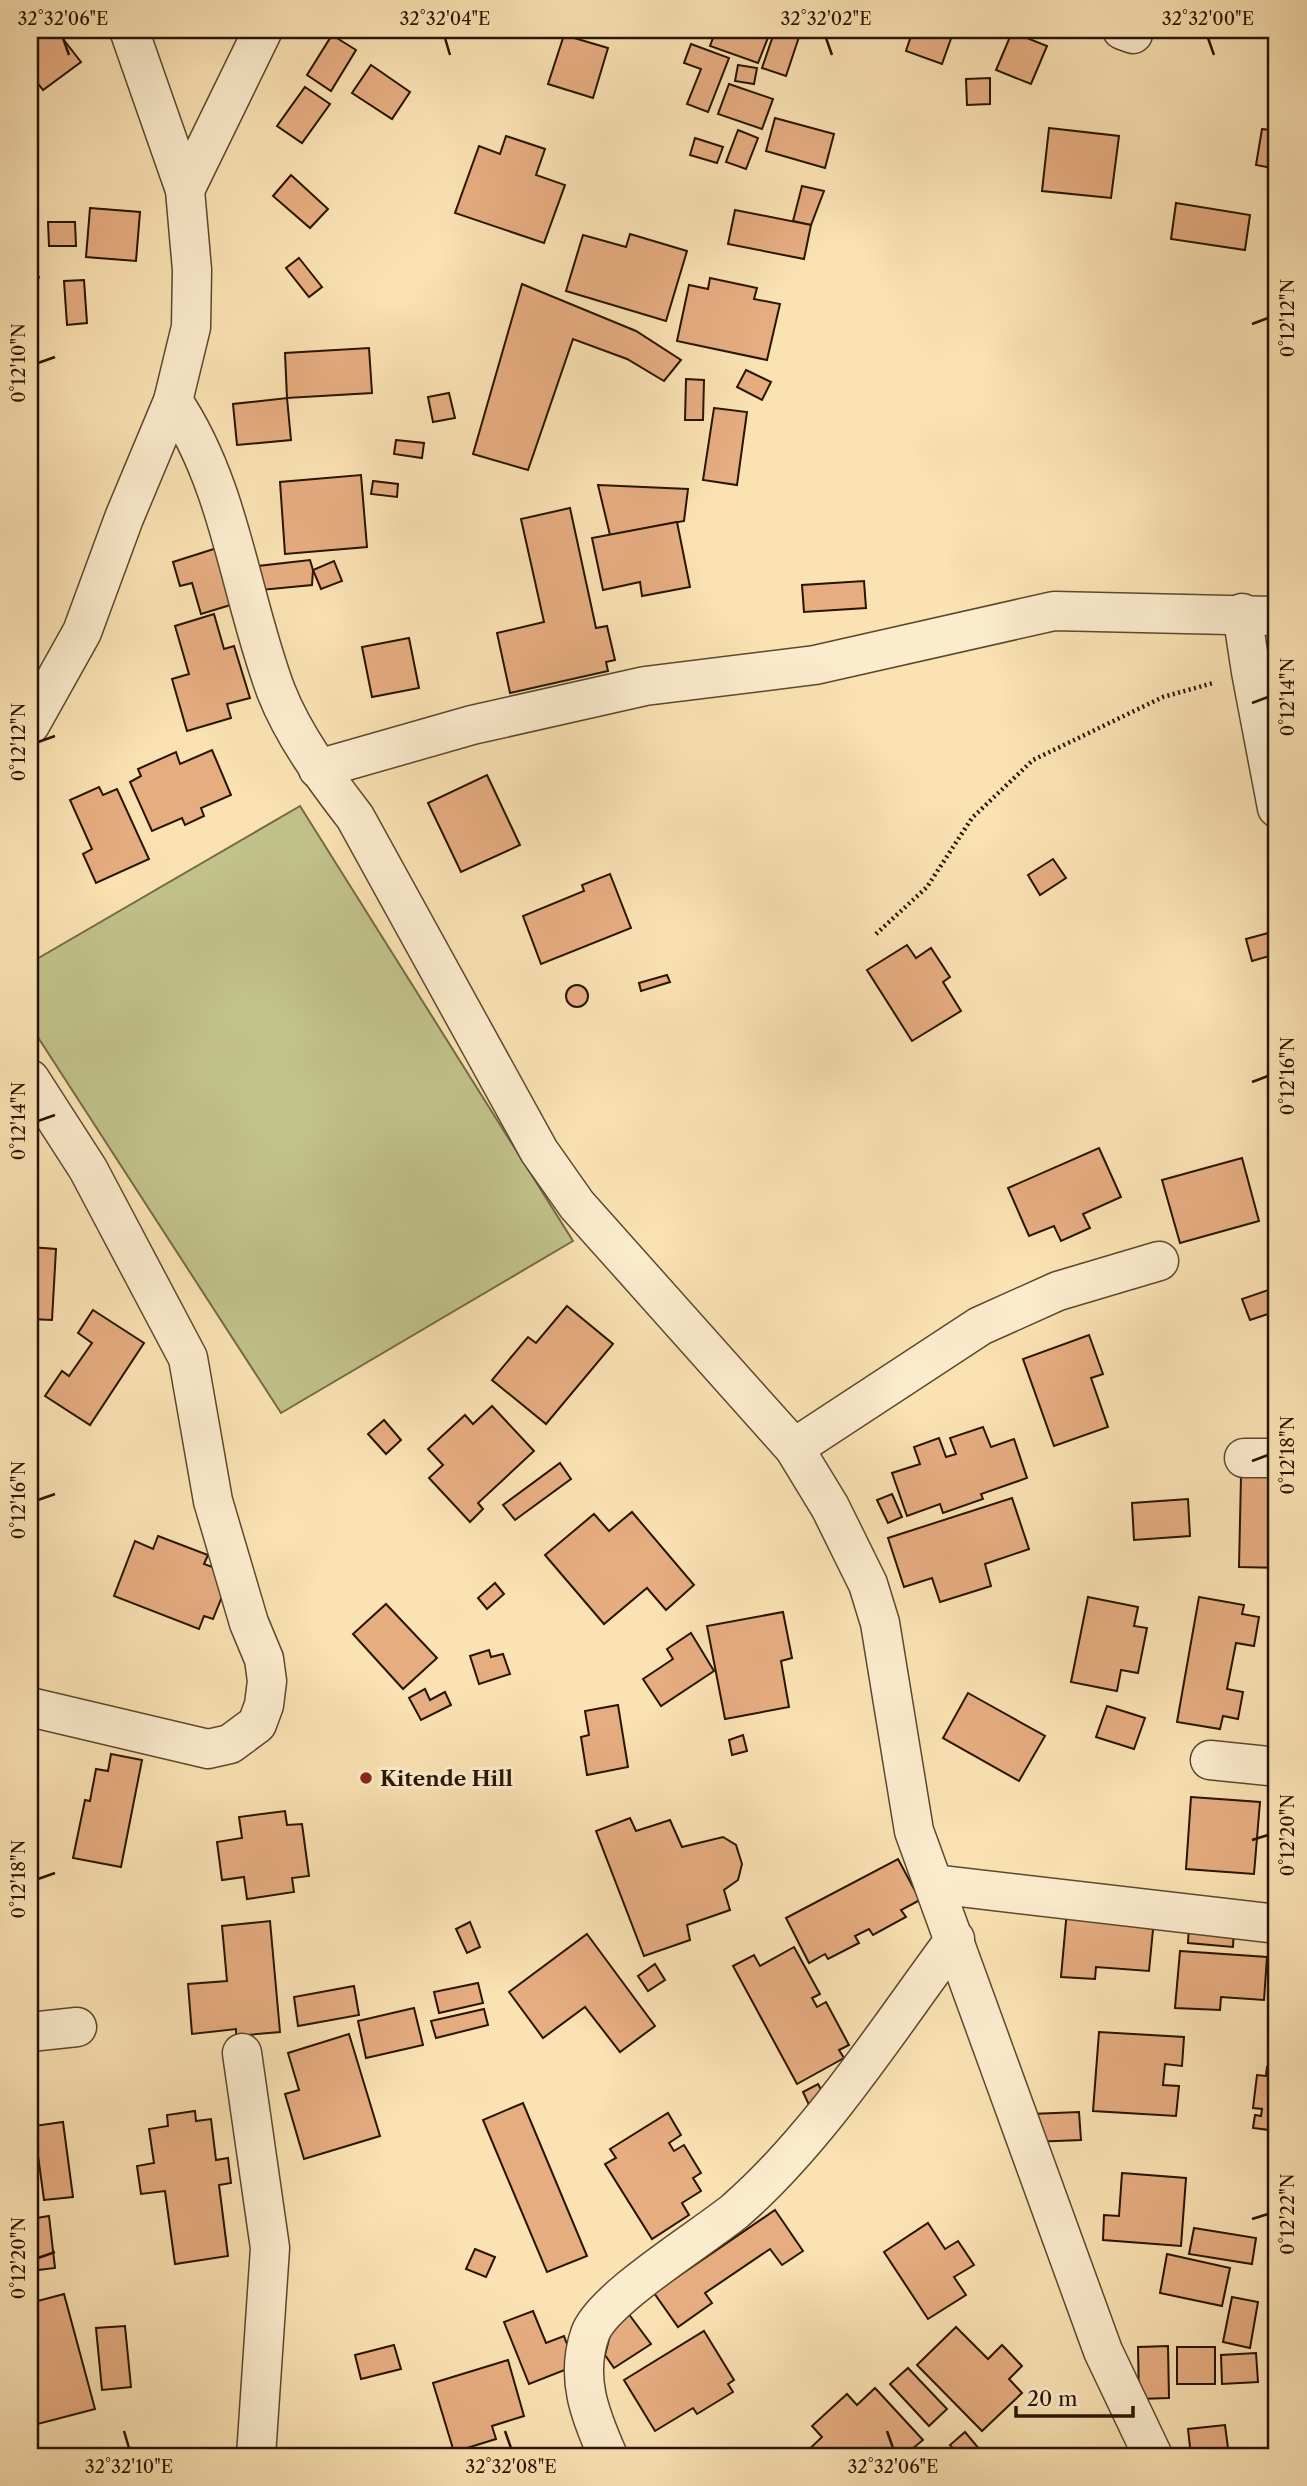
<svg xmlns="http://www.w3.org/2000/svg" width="1307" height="2486" viewBox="0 0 1307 2486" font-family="'Libre Caslon Text',serif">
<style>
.green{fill:#c1c28a;stroke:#746b45;stroke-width:2}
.building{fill:#e6ad81;stroke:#281400;stroke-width:2}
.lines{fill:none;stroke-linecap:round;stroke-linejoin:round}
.minor-casing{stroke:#5c482d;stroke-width:41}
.path{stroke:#281400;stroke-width:4.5;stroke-dasharray:2 3.5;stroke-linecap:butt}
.minor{stroke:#fcecce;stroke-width:38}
.ticks{fill:none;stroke:#281400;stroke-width:2.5}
.poi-dot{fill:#8f2418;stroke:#fcecce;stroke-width:2.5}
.labels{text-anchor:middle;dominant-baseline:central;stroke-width:6;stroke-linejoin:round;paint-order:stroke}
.poi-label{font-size:21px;font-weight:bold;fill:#281400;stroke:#fcecce;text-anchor:start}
.neatline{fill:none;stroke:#281400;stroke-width:2.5}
.ticks-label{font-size:18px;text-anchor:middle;fill:#281400}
</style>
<rect width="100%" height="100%" fill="#fae2b3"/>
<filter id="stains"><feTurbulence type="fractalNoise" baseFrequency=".00286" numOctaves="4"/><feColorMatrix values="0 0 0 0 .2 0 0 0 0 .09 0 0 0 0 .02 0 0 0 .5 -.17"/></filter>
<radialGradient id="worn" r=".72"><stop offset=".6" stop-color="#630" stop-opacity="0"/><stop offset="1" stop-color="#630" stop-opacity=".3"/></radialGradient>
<path class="green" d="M 300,806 L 573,1241 L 281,1413 L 30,1025 L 30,963 Z"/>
<g class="building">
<path d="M 30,30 L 56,30 L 81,62 L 43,90 L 30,73 Z"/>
<path d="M 716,30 L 755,30 L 769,35 L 758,63 L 710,46 Z"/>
<path d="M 775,30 L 799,37 L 786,76 L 762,68 Z"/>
<path d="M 913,30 L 954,30 L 942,64 L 906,51 Z"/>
<path d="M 1012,32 L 1047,46 L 1031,84 L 996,70 Z"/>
<path d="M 332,35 L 356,50 L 331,91 L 307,75 Z"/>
<path d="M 564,35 L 608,48 L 593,98 L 548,84 Z"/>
<path d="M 691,44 L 729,58 L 708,112 L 687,104 L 701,69 L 684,63 Z"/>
<path d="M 371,65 L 410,92 L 392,119 L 352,93 Z"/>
<path d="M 738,65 L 757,68 L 754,84 L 735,81 Z"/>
<path d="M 990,78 L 990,104 L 967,105 L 966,79 Z"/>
<path d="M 729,84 L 773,99 L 762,129 L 718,114 Z"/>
<path d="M 305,87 L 330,104 L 302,143 L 277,126 Z"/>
<path d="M 775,118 L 834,134 L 825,168 L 766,151 Z"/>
<path d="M 1049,128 L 1119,136 L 1111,198 L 1042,191 Z"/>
<path d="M 1262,129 L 1277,131 L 1277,169 L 1256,165 Z"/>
<path d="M 738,130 L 758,138 L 746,169 L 726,162 Z"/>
<path d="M 506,136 L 545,149 L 536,175 L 565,185 L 544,243 L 455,213 L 479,146 L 500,154 Z"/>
<path d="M 695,138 L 723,147 L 717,163 L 690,155 Z"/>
<path d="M 291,175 L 328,209 L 310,228 L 273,196 Z"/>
<path d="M 802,186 L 824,191 L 811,225 L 793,221 Z"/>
<path d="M 1176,203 L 1250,215 L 1245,250 L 1171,239 Z"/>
<path d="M 90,208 L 140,212 L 136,261 L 86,257 Z"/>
<path d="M 735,210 L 811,225 L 804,259 L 728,244 Z"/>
<path d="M 48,222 L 75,222 L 76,246 L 49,246 Z"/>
<path d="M 630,234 L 687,251 L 666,321 L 566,291 L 583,235 L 626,247 Z"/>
<path d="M 299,258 L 322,287 L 309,297 L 286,268 Z"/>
<path d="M 30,273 L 39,277 L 30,299 Z"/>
<path d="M 1271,276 L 1277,276 L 1277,333 L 1268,333 Z"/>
<path d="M 710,278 L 757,288 L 754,299 L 780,304 L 767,360 L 677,341 L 689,285 L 708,289 Z"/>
<path d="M 84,280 L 87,323 L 67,325 L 64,281 Z"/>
<path d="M 522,284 L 636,331 L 681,360 L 664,381 L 627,359 L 573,339 L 528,470 L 473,454 Z"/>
<path d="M 369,348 L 372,393 L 287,398 L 285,353 Z"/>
<path d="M 746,370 L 771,382 L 762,400 L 737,387 Z"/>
<path d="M 686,379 L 704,380 L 703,420 L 685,420 Z"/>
<path d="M 449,393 L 455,418 L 433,422 L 428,397 Z"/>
<path d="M 287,398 L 291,440 L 237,445 L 233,404 Z"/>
<path d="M 714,408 L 747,412 L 737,485 L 703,480 Z"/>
<path d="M 396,440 L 424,443 L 422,458 L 394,454 Z"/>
<path d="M 361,475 L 367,547 L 285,554 L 280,482 Z"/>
<path d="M 373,481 L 398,484 L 397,497 L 371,494 Z"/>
<path d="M 598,485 L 688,489 L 684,521 L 610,535 Z"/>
<path d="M 570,508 L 596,628 L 607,626 L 615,660 L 606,662 L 608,671 L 510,693 L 497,633 L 544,622 L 521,519 Z"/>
<path d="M 677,522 L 690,587 L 642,596 L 640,582 L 603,590 L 592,538 Z"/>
<path d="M 220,547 L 237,603 L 201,614 L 192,583 L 180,586 L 173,562 Z"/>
<path d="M 310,560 L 313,570 L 312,585 L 261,590 L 258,566 Z"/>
<path d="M 334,561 L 342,581 L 321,589 L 313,570 Z"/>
<path d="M 864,581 L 866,608 L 804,612 L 802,585 Z"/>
<path d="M 214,614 L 224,649 L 234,646 L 250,698 L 227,704 L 231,718 L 187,731 L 172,679 L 189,674 L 175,626 Z"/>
<path d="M 409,638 L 419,688 L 372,697 L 362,647 Z"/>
<path d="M 212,750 L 231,795 L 201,808 L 204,816 L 185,825 L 182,818 L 152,831 L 130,782 L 141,776 L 138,769 L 176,752 L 180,764 Z"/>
<path d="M 487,775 L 520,845 L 461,872 L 428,803 Z"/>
<path d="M 99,787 L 103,795 L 117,789 L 149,859 L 96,883 L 83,854 L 92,849 L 70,800 Z"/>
<path d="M 1053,859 L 1066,878 L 1040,895 L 1028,875 Z"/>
<path d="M 610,874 L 631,928 L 541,964 L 523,916 L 584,891 L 582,885 Z"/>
<path d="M 1268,933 L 1273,955 L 1252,961 L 1246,939 Z"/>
<path d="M 907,945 L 916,958 L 931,948 L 950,977 L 943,982 L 961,1011 L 912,1041 L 867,970 Z"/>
<path d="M 667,975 L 670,982 L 641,991 L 639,983 Z"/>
<circle cx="577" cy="996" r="11"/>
<path d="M 1099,1148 L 1121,1197 L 1083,1214 L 1090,1228 L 1061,1241 L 1054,1226 L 1029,1236 L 1008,1188 Z"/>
<path d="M 1242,1158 L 1259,1221 L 1180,1243 L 1162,1180 Z"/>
<path d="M 30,1247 L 56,1249 L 52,1320 L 30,1319 Z"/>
<path d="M 1277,1287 L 1277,1311 L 1250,1320 L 1242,1299 Z"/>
<path d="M 567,1306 L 613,1344 L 546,1424 L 492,1380 L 528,1337 L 536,1343 Z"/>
<path d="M 93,1310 L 144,1343 L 90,1425 L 45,1396 L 62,1371 L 69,1376 L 92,1343 L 78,1333 Z"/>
<path d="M 1089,1335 L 1103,1374 L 1091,1378 L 1108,1427 L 1054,1446 L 1023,1359 Z"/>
<path d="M 492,1406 L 534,1451 L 478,1503 L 483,1509 L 470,1522 L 429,1478 L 443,1465 L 428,1449 L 465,1415 L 473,1424 Z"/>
<path d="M 384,1420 L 401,1440 L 386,1454 L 368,1434 Z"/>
<path d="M 983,1427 L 991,1447 L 1014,1439 L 1027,1478 L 981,1494 L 983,1499 L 943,1513 L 940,1504 L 907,1516 L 892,1473 L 920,1464 L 914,1447 L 939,1438 L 946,1457 L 956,1454 L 950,1438 Z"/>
<path d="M 560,1463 L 571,1479 L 515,1520 L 503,1505 Z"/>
<path d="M 1241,1476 L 1277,1476 L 1277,1568 L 1239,1567 Z"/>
<path d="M 892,1494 L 902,1517 L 888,1523 L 877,1500 Z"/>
<path d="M 1012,1498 L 1029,1549 L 985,1564 L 991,1586 L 940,1602 L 932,1578 L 904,1587 L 888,1538 Z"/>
<path d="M 1188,1499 L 1190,1536 L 1134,1540 L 1132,1503 Z"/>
<path d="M 632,1512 L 694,1585 L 666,1610 L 647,1588 L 604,1624 L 545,1555 L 594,1514 L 609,1531 Z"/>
<path d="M 158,1536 L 208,1555 L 204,1564 L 231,1574 L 213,1619 L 204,1616 L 199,1629 L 114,1596 L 135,1541 L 153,1549 Z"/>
<path d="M 495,1583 L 504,1594 L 487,1609 L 478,1598 Z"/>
<path d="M 1088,1597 L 1138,1607 L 1134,1626 L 1147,1628 L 1138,1673 L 1121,1670 L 1117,1691 L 1071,1682 Z"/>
<path d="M 1199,1597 L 1244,1605 L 1242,1614 L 1259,1617 L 1254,1646 L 1236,1643 L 1227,1689 L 1243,1692 L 1238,1719 L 1223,1716 L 1220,1729 L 1177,1722 Z"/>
<path d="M 386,1604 L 437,1658 L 403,1689 L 353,1634 Z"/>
<path d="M 783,1612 L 792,1658 L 781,1661 L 789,1707 L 725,1719 L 707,1626 Z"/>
<path d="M 691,1633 L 714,1671 L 661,1706 L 643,1679 L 673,1659 L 667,1649 Z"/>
<path d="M 489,1650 L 491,1657 L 503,1654 L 510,1674 L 479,1684 L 470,1656 Z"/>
<path d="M 425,1689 L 430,1700 L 445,1692 L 451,1705 L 421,1720 L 409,1698 Z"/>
<path d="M 968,1693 L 1045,1736 L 1019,1781 L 943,1738 Z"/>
<path d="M 618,1705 L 628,1767 L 587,1775 L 581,1737 L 589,1735 L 585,1711 Z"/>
<path d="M 1107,1706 L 1145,1718 L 1134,1749 L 1096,1737 Z"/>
<path d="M 743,1735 L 747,1751 L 732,1755 L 729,1740 Z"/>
<path d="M 111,1754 L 142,1760 L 121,1867 L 73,1858 L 85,1800 L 90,1801 L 96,1769 L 108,1771 Z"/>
<path d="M 1191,1797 L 1260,1802 L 1254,1874 L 1186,1869 Z"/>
<path d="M 285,1811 L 287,1825 L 302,1824 L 309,1876 L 292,1878 L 294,1892 L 247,1899 L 244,1877 L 222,1880 L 217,1842 L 242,1838 L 239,1817 Z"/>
<path d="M 630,1818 L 636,1831 L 670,1820 L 682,1847 L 723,1837 L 736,1845 L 742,1864 L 738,1880 L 724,1890 L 730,1910 L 687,1925 L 690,1940 L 644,1956 L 596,1831 Z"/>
<path d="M 1277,1850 L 1277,1884 L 1273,1883 Z"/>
<path d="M 898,1859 L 920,1900 L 901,1910 L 906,1917 L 873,1935 L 869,1929 L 855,1936 L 859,1943 L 828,1959 L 825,1954 L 809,1963 L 786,1918 Z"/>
<path d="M 1067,1910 L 1154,1919 L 1149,1971 L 1096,1967 L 1095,1979 L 1061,1977 Z"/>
<path d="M 270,1921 L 280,2032 L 236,2036 L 236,2029 L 192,2034 L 188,1984 L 227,1981 L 222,1926 Z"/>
<path d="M 470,1922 L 480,1947 L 467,1953 L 456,1929 Z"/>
<path d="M 1189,1925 L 1234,1928 L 1233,1947 L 1188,1943 Z"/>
<path d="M 587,1934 L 655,2026 L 620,2052 L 585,2007 L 543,2038 L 509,1992 Z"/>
<path d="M 794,1947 L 820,1994 L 812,1998 L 817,2007 L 826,2002 L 849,2045 L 839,2050 L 844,2058 L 797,2084 L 733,1966 L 754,1955 L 760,1966 Z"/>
<path d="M 1180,1951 L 1267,1957 L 1264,2000 L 1221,1997 L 1220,2010 L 1175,2008 Z"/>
<path d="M 655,1964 L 665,1980 L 648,1991 L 638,1976 Z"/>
<path d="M 478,1983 L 483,2003 L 439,2013 L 434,1992 Z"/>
<path d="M 354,1986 L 359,2015 L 298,2026 L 294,1997 Z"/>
<path d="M 414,2008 L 423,2045 L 366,2058 L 358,2021 Z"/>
<path d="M 484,2009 L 488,2025 L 436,2038 L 431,2021 Z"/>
<path d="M 1099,2032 L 1184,2037 L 1182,2066 L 1165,2064 L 1163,2085 L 1179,2086 L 1176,2116 L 1093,2111 Z"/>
<path d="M 349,2034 L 380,2136 L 304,2159 L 285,2094 L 299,2090 L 288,2053 Z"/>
<path d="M 1267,2067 L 1277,2068 L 1277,2131 L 1253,2128 L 1255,2115 L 1261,2116 L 1262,2109 L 1253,2108 L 1257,2075 L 1266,2076 Z"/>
<path d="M 818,2084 L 826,2099 L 810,2107 L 803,2092 Z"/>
<path d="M 523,2103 L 587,2256 L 547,2272 L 483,2120 Z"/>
<path d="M 195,2111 L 196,2121 L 211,2119 L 216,2160 L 228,2158 L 231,2183 L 219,2185 L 228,2256 L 175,2264 L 165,2191 L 141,2194 L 137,2166 L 154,2163 L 149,2129 L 168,2126 L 167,2115 Z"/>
<path d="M 1079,2112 L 1081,2140 L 1032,2142 L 1031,2114 Z"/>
<path d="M 668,2113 L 681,2135 L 669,2143 L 674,2151 L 684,2145 L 701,2173 L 693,2178 L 701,2191 L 682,2203 L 689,2215 L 652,2239 L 605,2164 L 616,2158 L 610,2149 Z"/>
<path d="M 63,2122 L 73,2197 L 44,2200 L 34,2126 Z"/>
<path d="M 1122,2173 L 1186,2178 L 1181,2246 L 1103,2240 L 1104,2215 L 1119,2216 Z"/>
<path d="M 775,2210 L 803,2251 L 782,2265 L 770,2249 L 705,2293 L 712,2303 L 678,2327 L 654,2293 Z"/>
<path d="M 49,2216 L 55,2268 L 30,2271 L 30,2219 Z"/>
<path d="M 928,2223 L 945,2249 L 958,2241 L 974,2265 L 954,2277 L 966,2295 L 928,2319 L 884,2252 Z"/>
<path d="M 1194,2228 L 1256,2238 L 1252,2264 L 1189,2254 Z"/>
<path d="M 475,2249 L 495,2257 L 486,2277 L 466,2269 Z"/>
<path d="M 1167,2254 L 1230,2268 L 1222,2306 L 1160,2293 Z"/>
<path d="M 64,2294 L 95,2409 L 30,2426 L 30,2303 Z"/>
<path d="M 1232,2297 L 1258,2302 L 1250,2348 L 1223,2342 Z"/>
<path d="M 625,2309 L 651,2344 L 614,2368 L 605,2355 L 615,2315 Z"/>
<path d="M 533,2311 L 546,2343 L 564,2336 L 575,2366 L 529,2384 L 504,2322 Z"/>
<path d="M 125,2326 L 131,2387 L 102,2390 L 96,2328 Z"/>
<path d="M 956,2327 L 988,2359 L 1002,2345 L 1022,2366 L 1009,2379 L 1022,2393 L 982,2431 L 917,2365 Z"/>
<path d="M 704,2331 L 734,2380 L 728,2384 L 733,2392 L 697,2414 L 693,2408 L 655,2431 L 624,2380 Z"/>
<path d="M 394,2345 L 401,2369 L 361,2379 L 355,2355 Z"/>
<path d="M 1168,2346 L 1169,2398 L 1139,2399 L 1138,2347 Z"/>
<rect x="1177" y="2347" width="38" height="37"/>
<path d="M 1256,2353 L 1258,2382 L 1222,2384 L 1221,2355 Z"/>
<path d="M 508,2360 L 524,2416 L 492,2426 L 496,2439 L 454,2452 L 433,2383 Z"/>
<path d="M 908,2368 L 947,2409 L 929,2426 L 890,2384 Z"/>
<path d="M 875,2388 L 923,2440 L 912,2449 L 919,2456 L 802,2456 L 822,2437 L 812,2426 L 847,2394 L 857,2405 Z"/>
<path d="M 1225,2425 L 1229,2456 L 1191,2456 L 1188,2429 Z"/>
<path d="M 965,2432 L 985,2456 L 959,2456 L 950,2445 Z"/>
</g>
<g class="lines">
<g class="minor-casing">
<g id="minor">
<path d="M 1122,30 L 1133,34"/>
<path d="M 185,190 L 263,30"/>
<path d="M 173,401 C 231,487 240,595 276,691 C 294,737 325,778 355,817 L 539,1151 L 577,1205 L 794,1448 L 830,1507 L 868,1584 L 880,1623 L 914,1831 L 1103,2351 L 1153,2456"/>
<path d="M 1242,613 L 1251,672 L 1277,808"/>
<path d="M 30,725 L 82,632 L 124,518 L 173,401 L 191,327 L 192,270 L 185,190 L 129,30"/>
<path d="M 318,769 L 472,725 L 645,686 L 815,665 L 1054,611 L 1277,616"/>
<path d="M 30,1079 L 88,1169 L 188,1358 L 213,1501 L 249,1623 L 264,1659 L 267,1681 L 264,1705 L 257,1724 L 230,1744 L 208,1749 L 30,1707"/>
<path d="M 794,1448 L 980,1326 L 1058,1291 L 1159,1261"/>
<path d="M 1244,1458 L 1277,1458"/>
<path d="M 1210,1760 L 1277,1767"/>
<path d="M 934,1884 L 1277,1924"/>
<path d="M 30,2032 L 77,2027"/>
<path d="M 242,2053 L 270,2248 L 256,2456"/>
<path d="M 608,2456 C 590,2415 575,2378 590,2334 C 602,2299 702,2238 735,2211 C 819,2138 888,2029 955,1939"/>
</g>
</g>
<path class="path" d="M 876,934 L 927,887 L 972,818 L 1033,760 L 1163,697 L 1213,683"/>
<use href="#minor" class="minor"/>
</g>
<path class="ticks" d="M 63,38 L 69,55M 445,38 L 450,55M 826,38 L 832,55M 1208,38 L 1214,55M 1252,324 L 1268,318M 38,363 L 55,357M 1252,703 L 1268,697M 38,742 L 55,736M 1252,1082 L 1268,1076M 38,1121 L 55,1115M 1252,1461 L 1268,1455M 38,1500 L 55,1494M 1252,1840 L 1268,1835M 38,1879 L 55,1873M 1252,2219 L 1268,2214M 38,2258 L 55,2252M 124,2431 L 129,2448M 505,2431 L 511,2448M 887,2431 L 893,2448"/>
<circle class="poi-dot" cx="366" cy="1778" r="7"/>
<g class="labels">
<g class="poi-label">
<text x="380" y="1778">Kitende Hill</text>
</g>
</g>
<rect width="1307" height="2486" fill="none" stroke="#fae2b3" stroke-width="77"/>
<path d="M1016 2406v10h117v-10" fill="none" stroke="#281400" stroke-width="3.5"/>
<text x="1027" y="2406" font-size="21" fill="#281400" stroke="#fcecce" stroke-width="5" paint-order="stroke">20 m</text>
<rect x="38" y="38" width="1230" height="2410" class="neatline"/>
<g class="ticks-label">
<text x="63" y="25">32°32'06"E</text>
<text x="445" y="25">32°32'04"E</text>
<text x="826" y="25">32°32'02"E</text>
<text x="1208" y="25">32°32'00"E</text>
<text transform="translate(1288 318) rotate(-90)" y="6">0°12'12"N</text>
<text transform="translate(19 363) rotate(-90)" y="6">0°12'10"N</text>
<text transform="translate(1288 697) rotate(-90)" y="6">0°12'14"N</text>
<text transform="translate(19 742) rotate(-90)" y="6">0°12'12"N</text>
<text transform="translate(1288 1076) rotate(-90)" y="6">0°12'16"N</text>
<text transform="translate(19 1121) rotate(-90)" y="6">0°12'14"N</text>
<text transform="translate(1288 1455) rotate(-90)" y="6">0°12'18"N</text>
<text transform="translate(19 1500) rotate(-90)" y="6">0°12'16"N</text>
<text transform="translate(1288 1835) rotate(-90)" y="6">0°12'20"N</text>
<text transform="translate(19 1879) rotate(-90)" y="6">0°12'18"N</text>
<text transform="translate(1288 2214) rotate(-90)" y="6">0°12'22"N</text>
<text transform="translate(19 2258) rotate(-90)" y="6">0°12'20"N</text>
<text x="129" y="2473">32°32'10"E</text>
<text x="511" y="2473">32°32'08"E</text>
<text x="893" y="2473">32°32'06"E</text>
</g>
<rect width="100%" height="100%" filter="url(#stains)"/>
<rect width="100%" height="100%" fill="url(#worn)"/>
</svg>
